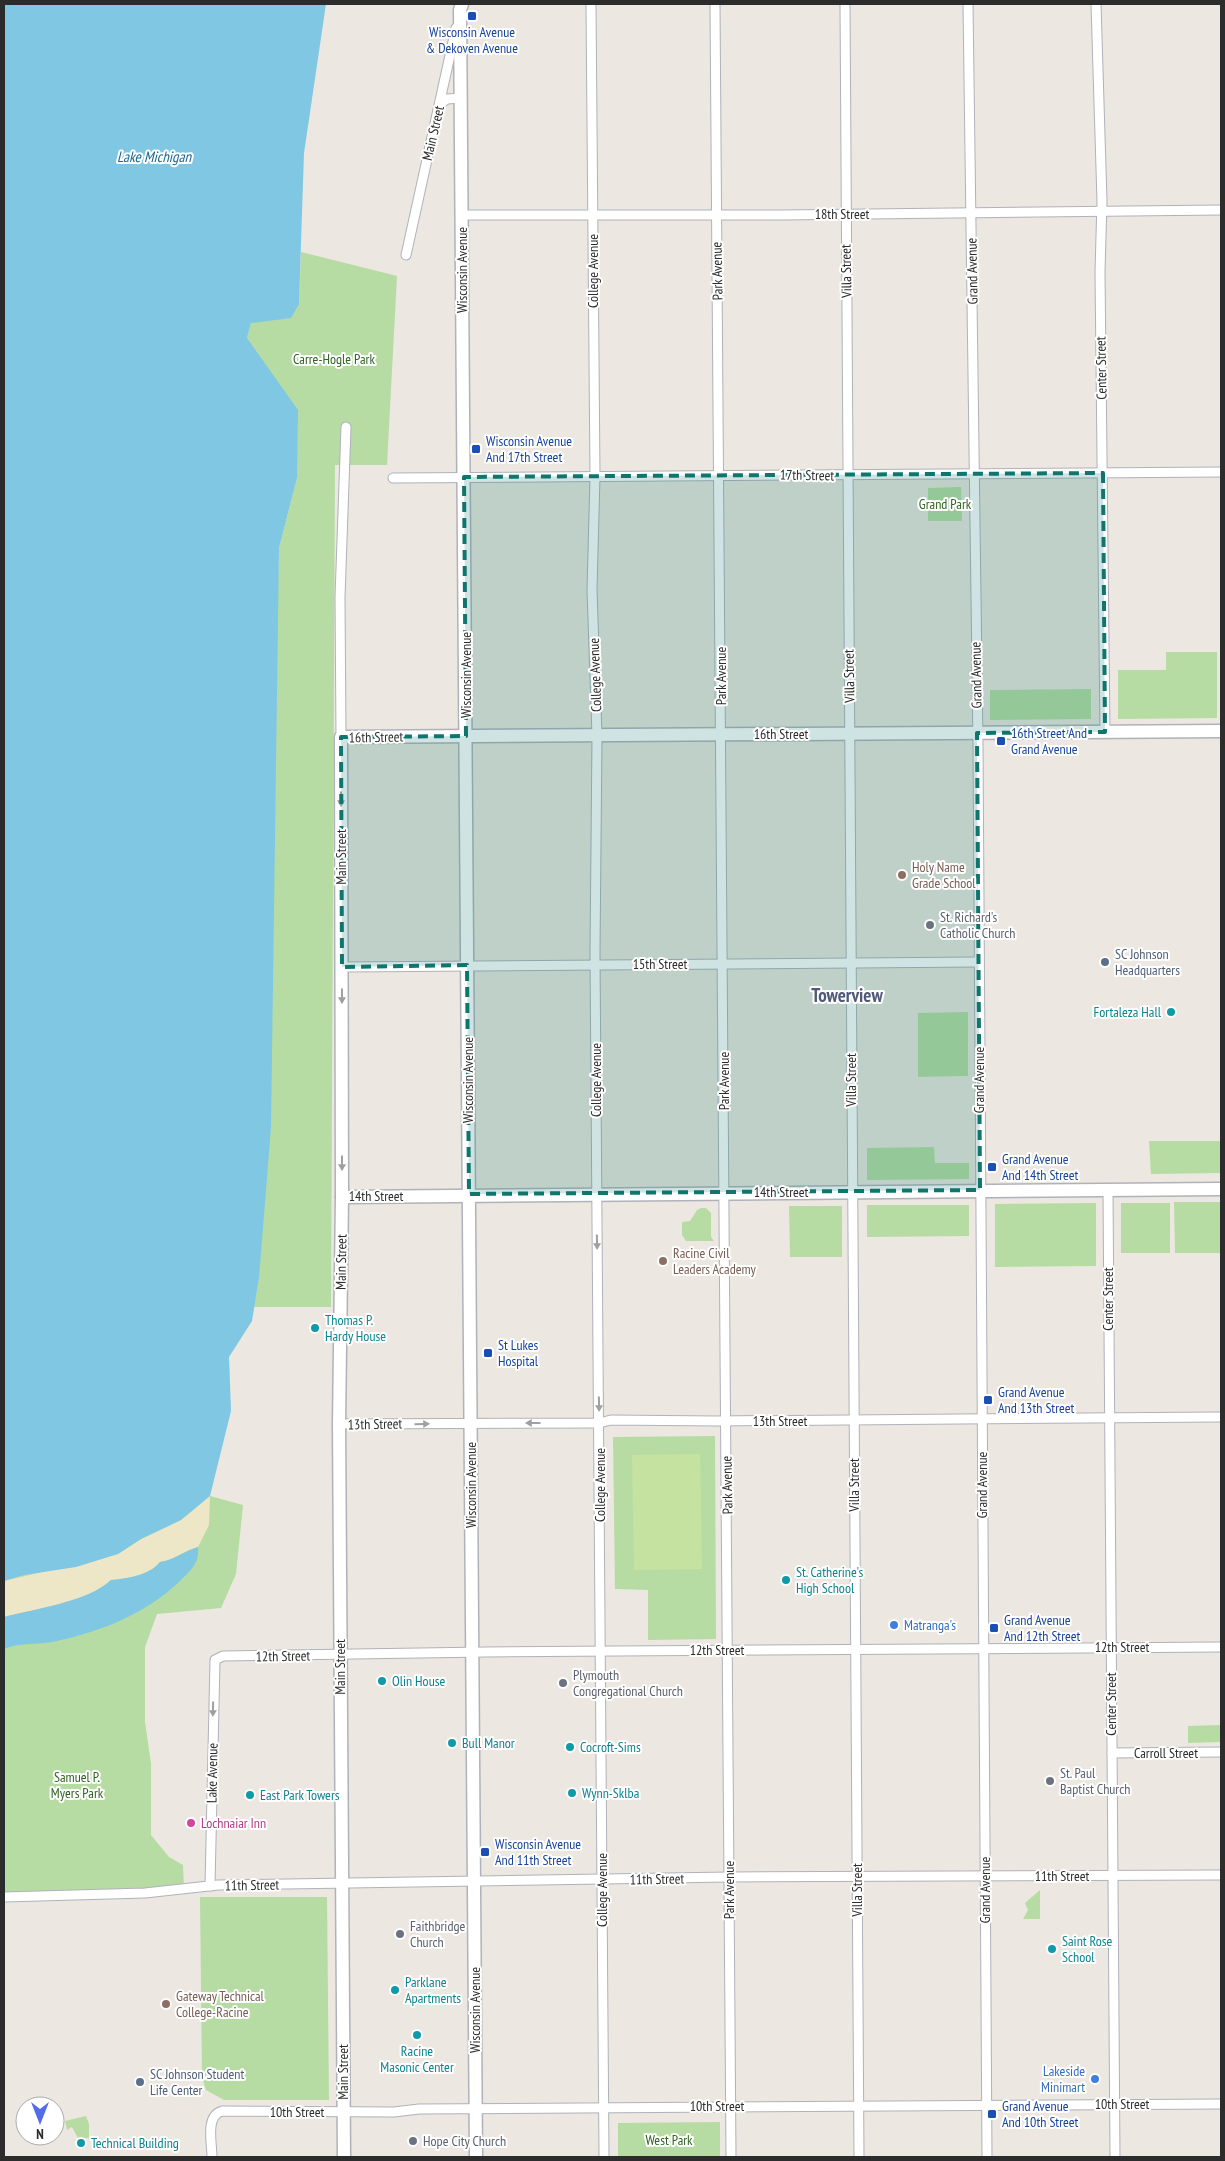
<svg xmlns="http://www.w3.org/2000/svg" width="1225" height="2161" viewBox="0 0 1225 2161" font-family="'PT Sans Narrow',sans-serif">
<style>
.green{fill:#b6dca3}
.sand{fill:#ede7c7}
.pitch{fill:#c6e2a0}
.water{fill:#7fc7e2}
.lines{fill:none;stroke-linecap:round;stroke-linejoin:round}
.street-casing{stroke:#b0b2bb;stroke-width:11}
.secondary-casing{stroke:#b0b2bb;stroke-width:15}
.street{stroke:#fff;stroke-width:9}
.secondary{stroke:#fff;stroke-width:12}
.oneway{fill:#a0a0a0}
.marked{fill:#0f766e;fill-opacity:0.2;stroke:#0f766e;stroke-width:4;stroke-dasharray:10 6;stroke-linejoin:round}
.transit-dot{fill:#1a4fb4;stroke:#fff;stroke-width:2}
.education-dot{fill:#8d6e63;stroke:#fff;stroke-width:2}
.worship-dot{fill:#6b7280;stroke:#fff;stroke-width:2}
.service-dot{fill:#5c6f8a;stroke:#fff;stroke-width:2}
.culture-dot{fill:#0f9aa8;stroke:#fff;stroke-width:2}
.shop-dot{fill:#3f7fe0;stroke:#fff;stroke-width:2}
.hotel-dot{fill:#d1479c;stroke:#fff;stroke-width:2}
.labels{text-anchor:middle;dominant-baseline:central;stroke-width:4;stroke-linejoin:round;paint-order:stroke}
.transit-label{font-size:14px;fill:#164399;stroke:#fff;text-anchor:start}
.street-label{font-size:14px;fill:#2c2c2c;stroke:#fff}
.park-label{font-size:14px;fill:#306223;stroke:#fff}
.education-label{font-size:14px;fill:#785e54;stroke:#fff;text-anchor:start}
.worship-label{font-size:14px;fill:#5b616d;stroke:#fff;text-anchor:start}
.service-label{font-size:14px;fill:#4e5e75;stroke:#fff;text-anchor:start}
.culture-label{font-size:14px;fill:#0d838f;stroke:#fff;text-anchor:start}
.shop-label{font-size:14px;fill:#366cbe;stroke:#fff;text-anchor:start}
.hotel-label{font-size:14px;fill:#b23c85;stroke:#fff;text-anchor:start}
.water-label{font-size:15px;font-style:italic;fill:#1c6890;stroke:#fff}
.district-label{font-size:19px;font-weight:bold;fill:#515878;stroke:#fff}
</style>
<rect width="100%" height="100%" fill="#ece7e0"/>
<g class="green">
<path d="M 301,252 L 397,276 L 387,465 L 335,465 L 331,1307 L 254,1307 L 259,1278 L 279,548 L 297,478 L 247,338 L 251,323 L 299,304 Z"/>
<path d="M 961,487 L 962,521 L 928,521 L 928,488 Z"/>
<path d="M 1166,652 L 1217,652 L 1217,718 L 1118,719 L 1118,670 L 1166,670 Z"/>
<path d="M 1091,689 L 1091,719 L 990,720 L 990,690 Z"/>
<path d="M 968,1012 L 968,1076 L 918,1077 L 918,1013 Z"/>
<path d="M 1149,1141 L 1221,1141 L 1221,1173 L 1151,1174 Z"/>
<path d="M 934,1147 L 935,1163 L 969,1163 L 969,1179 L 867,1180 L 867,1148 Z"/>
<path d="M 1174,1202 L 1221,1202 L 1221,1253 L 1175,1253 Z"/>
<path d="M 1096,1203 L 1096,1266 L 995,1267 L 995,1204 Z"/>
<rect x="1121" y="1203" width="49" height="50"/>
<path d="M 867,1205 L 969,1205 L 969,1236 L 867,1237 Z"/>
<path d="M 789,1206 L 842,1206 L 842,1257 L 790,1257 Z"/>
<path d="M 701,1208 L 706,1208 L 711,1213 L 711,1237 L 714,1241 L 686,1241 L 682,1235 L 682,1222 L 690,1221 L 697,1210 Z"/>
<path d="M 715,1436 L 716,1639 L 648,1640 L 648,1590 L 615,1589 L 613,1437 Z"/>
<path d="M 210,1496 L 243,1505 L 236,1574 L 221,1608 L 157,1614 L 145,1647 L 145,1722 L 151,1764 L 151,1835 L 169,1857 L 183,1865 L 184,1889 L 4,1897 L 4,1581 L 181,1520 Z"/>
<path d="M 1221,1725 L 1221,1742 L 1188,1743 L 1188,1726 Z"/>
<path d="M 1040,1890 L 1040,1919 L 1023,1919 L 1028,1910 L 1025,1903 Z"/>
<path d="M 200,1897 L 327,1897 L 329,2100 L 224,2100 L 206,2090 L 202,2077 Z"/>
<path d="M 86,2116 L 89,2124 L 89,2138 L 78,2138 L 72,2127 L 67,2130 L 65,2121 Z"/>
<path d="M 720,2122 L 720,2157 L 618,2157 L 618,2123 Z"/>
</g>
<path class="sand" d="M 210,1496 L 209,1525 L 198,1547 C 184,1551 174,1560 160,1562 C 150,1575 126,1579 111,1580 C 88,1602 34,1609 4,1617 L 4,1581 L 118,1554 L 141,1539 L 181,1520 Z"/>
<path class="pitch" d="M 700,1454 L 702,1569 L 634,1570 L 632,1455 Z"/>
<g class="water">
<path d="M 4,4 L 326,4 L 304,153 L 299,304 L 291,318 L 251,323 L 247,338 L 298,410 L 297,478 L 279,548 L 271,1127 L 259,1278 L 252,1321 L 229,1357 L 231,1411 L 210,1496 L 181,1520 L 141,1539 L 118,1554 L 76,1567 L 24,1575 L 4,1581 Z"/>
<path d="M 198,1547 C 200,1563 190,1571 179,1582 C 145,1614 102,1631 57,1641 C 40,1645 20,1642 4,1649 L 4,1617 C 34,1609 88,1602 111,1580 C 126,1579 150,1575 160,1562 C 174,1560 184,1551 198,1547 Z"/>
</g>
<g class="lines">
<g class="street-casing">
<g id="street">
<path d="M 591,4 L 595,476 L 592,590 L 597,735 L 595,954 L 604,2157"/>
<path d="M 715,4 L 731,2157"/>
<path d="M 845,4 L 859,2157"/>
<path d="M 968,4 L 978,745 L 987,2157"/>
<path d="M 1096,4 L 1102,201 L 1100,272 L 1105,732"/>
<path d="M 440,104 L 447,99 L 461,98"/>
<path d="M 462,215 L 782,215 L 1221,210"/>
<path d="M 406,255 L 456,28"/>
<path d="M 393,478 L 1221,472"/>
<path d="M 341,737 L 340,597 L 346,427"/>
<path d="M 342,967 L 979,962"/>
<path d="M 1108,1190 L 1115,2157"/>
<path d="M 339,1424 L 599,1423 L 611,1420 L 716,1421 L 1221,1417"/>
<path d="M 1112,1753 L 1221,1752"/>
<path d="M 210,1886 L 215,1660 L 223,1656 L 486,1652 L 1221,1647"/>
<path d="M 4,1897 L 145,1893 L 218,1885 L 729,1877 L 1221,1875"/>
<path d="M 212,2157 C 212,2143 205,2116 222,2111 L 394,2112 L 419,2109 L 1221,2104"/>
</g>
</g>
<g class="secondary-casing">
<g id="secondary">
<path d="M 462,4 L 460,10 L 476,2157"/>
<path d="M 342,1197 L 1221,1189"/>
<path d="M 344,2157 L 339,1424 L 342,1197 L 341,737 L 1221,731"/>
</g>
</g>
<use href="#street" class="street"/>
<use href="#secondary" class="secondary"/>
</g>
<defs><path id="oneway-solid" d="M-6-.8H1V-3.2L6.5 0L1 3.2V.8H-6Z" transform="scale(1.25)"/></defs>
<g class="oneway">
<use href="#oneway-solid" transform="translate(341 799) rotate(90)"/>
<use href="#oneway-solid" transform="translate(342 996) rotate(90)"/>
<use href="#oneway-solid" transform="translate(342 1163) rotate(90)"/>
<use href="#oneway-solid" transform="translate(597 1242) rotate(89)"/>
<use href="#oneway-solid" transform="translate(599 1404) rotate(89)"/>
<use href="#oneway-solid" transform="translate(533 1423) rotate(-180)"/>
<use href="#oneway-solid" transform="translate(422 1424) rotate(-1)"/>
<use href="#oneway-solid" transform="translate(213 1709) rotate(91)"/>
</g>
<path class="marked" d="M 1103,473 L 1105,732 L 977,733 L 980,1190 L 469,1194 L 467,965 L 342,967 L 341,737 L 466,736 L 464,477 Z"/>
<g class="transit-dot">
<rect x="467" y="11" width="10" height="10" rx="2.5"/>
<rect x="471" y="444" width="10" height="10" rx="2.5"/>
<rect x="996" y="736" width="10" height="10" rx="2.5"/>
<rect x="987" y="1162" width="10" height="10" rx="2.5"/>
<rect x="483" y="1348" width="10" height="10" rx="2.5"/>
<rect x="983" y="1395" width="10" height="10" rx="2.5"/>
<rect x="989" y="1623" width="10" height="10" rx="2.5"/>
<rect x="480" y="1847" width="10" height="10" rx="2.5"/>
<rect x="987" y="2109" width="10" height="10" rx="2.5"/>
</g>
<g class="education-dot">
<circle cx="902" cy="875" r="5"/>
<circle cx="663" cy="1261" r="5"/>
<circle cx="166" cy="2004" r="5"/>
</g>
<g class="worship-dot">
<circle cx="930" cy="925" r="5"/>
<circle cx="563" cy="1683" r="5"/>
<circle cx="1050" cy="1781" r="5"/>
<circle cx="400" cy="1934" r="5"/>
<circle cx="413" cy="2141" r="5"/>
</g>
<g class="service-dot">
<circle cx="1105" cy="962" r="5"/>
<circle cx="140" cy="2082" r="5"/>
</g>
<g class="culture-dot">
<circle cx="1171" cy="1012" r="5"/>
<circle cx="315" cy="1328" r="5"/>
<circle cx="786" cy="1580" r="5"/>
<circle cx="382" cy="1681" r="5"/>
<circle cx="452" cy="1743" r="5"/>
<circle cx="570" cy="1747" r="5"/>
<circle cx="572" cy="1793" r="5"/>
<circle cx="250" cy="1795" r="5"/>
<circle cx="1052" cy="1949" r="5"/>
<circle cx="395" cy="1990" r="5"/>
<circle cx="417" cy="2035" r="5"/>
<circle cx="81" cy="2143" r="5"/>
</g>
<g class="shop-dot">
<circle cx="894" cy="1625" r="5"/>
<circle cx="1095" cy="2079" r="5"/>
</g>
<circle class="hotel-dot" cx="191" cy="1823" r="5"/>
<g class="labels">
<g class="transit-label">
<text x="472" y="32" text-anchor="middle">Wisconsin Avenue<tspan x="472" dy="16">&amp; Dekoven Avenue</tspan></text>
<text x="486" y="441">Wisconsin Avenue<tspan x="486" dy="16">And 17th Street</tspan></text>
<text x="1011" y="733">16th Street And<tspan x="1011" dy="16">Grand Avenue</tspan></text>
<text x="1002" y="1159">Grand Avenue<tspan x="1002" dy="16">And 14th Street</tspan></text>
<text x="498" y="1345">St Lukes<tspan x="498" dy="16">Hospital</tspan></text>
<text x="998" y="1392">Grand Avenue<tspan x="998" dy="16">And 13th Street</tspan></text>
<text x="1004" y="1620">Grand Avenue<tspan x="1004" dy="16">And 12th Street</tspan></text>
<text x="495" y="1844">Wisconsin Avenue<tspan x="495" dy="16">And 11th Street</tspan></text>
<text x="1002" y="2106">Grand Avenue<tspan x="1002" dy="16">And 10th Street</tspan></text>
</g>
<g class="street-label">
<text transform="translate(433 133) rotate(-77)">Main Street</text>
<text x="842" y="214">18th Street</text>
<text transform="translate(462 270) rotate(-90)">Wisconsin Avenue</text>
<text transform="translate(593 271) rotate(-90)">College Avenue</text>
<text transform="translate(717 271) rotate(-91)">Park Avenue</text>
<text transform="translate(846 271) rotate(-91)">Villa Street</text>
<text transform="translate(972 271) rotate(-91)">Grand Avenue</text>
<text transform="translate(1101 368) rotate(-91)">Center Street</text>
<text transform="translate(807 475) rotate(1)">17th Street</text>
<text transform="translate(466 675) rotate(-90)">Wisconsin Avenue</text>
<text transform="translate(595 675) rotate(-92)">College Avenue</text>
<text transform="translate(976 675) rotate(-91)">Grand Avenue</text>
<text transform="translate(721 676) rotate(-90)">Park Avenue</text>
<text transform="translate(849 676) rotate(-91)">Villa Street</text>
<text x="781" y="734">16th Street</text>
<text transform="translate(376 737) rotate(-1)">16th Street</text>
<text transform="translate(341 857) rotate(-90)">Main Street</text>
<text x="660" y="964">15th Street</text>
<text transform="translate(468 1080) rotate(-90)">Wisconsin Avenue</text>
<text transform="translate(596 1080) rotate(-90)">College Avenue</text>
<text transform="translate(851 1080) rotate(-90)">Villa Street</text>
<text transform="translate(979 1080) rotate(-90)">Grand Avenue</text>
<text transform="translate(724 1081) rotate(-90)">Park Avenue</text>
<text x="781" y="1192">14th Street</text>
<text x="376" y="1196">14th Street</text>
<text transform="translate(341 1262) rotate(-89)">Main Street</text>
<text transform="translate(1108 1299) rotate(-90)">Center Street</text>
<text x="780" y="1421">13th Street</text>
<text transform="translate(375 1424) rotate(-1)">13th Street</text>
<text transform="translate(471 1485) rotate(-90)">Wisconsin Avenue</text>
<text transform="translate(600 1485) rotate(-90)">College Avenue</text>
<text transform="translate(727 1485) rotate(-91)">Park Avenue</text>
<text transform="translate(854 1485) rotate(-90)">Villa Street</text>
<text transform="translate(982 1485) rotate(-90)">Grand Avenue</text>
<text x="1122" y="1647">12th Street</text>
<text x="717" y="1650">12th Street</text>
<text transform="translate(283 1656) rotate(-1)">12th Street</text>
<text transform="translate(340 1667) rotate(-90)">Main Street</text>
<text transform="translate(1111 1704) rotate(-90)">Center Street</text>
<text x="1166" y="1753">Carroll Street</text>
<text transform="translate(212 1773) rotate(-89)">Lake Avenue</text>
<text x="1062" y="1876">11th Street</text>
<text transform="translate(657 1879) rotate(-1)">11th Street</text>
<text transform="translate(252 1885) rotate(-1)">11th Street</text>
<text transform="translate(602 1890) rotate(-90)">College Avenue</text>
<text transform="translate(729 1890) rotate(-90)">Park Avenue</text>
<text transform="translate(857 1890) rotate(-90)">Villa Street</text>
<text transform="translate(985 1890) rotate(-90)">Grand Avenue</text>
<text transform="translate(475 2010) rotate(-90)">Wisconsin Avenue</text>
<text transform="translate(343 2072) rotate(-90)">Main Street</text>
<text x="1122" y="2104">10th Street</text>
<text x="717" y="2106">10th Street</text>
<text x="297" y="2112">10th Street</text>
</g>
<g class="park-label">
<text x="334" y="359">Carre-Hogle Park</text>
<text x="945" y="504">Grand Park</text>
<text x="77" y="1777">Samuel P.<tspan x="77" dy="16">Myers Park</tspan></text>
<text x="669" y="2140">West Park</text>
</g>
<g class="education-label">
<text x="912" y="867">Holy Name<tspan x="912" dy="16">Grade School</tspan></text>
<text x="673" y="1253">Racine Civil<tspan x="673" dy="16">Leaders Academy</tspan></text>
<text x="176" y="1996">Gateway Technical<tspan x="176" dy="16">College-Racine</tspan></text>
</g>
<g class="worship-label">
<text x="940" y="917">St. Richard's<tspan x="940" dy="16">Catholic Church</tspan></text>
<text x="573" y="1675">Plymouth<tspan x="573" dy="16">Congregational Church</tspan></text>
<text x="1060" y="1773">St. Paul<tspan x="1060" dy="16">Baptist Church</tspan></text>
<text x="410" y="1926">Faithbridge<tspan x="410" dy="16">Church</tspan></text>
<text x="423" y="2141">Hope City Church</text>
</g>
<g class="service-label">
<text x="1115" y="954">SC Johnson<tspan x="1115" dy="16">Headquarters</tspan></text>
<text x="150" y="2074">SC Johnson Student<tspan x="150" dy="16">Life Center</tspan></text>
</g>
<g class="culture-label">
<text x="1161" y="1012" text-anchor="end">Fortaleza Hall</text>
<text x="325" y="1320">Thomas P.<tspan x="325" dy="16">Hardy House</tspan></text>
<text x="796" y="1572">St. Catherine's<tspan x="796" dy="16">High School</tspan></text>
<text x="392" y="1681">Olin House</text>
<text x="462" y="1743">Bull Manor</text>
<text x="580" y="1747">Cocroft-Sims</text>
<text x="582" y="1793">Wynn-Sklba</text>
<text x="260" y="1795">East Park Towers</text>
<text x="1062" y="1941">Saint Rose<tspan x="1062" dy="16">School</tspan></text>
<text x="405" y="1982">Parklane<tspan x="405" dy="16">Apartments</tspan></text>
<text x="417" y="2051" text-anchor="middle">Racine<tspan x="417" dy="16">Masonic Center</tspan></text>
<text x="91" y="2143">Technical Building</text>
</g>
<g class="shop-label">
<text x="904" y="1625">Matranga's</text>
<text x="1085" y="2071" text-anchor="end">Lakeside<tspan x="1085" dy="16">Minimart</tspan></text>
</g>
<g class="hotel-label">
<text x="201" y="1823">Lochnaiar Inn</text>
</g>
<g class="water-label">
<text x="154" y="156">Lake Michigan</text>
</g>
<g class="district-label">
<text x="847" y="995">Towerview</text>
</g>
</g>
<rect width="1225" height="2161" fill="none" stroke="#2c2c2c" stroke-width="10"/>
<g transform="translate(40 2121) rotate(180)"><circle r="24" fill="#ffffff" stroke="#ababab"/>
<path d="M0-4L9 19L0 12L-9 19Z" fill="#526de7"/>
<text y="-8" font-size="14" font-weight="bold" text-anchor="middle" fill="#2c2c2c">N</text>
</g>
</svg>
